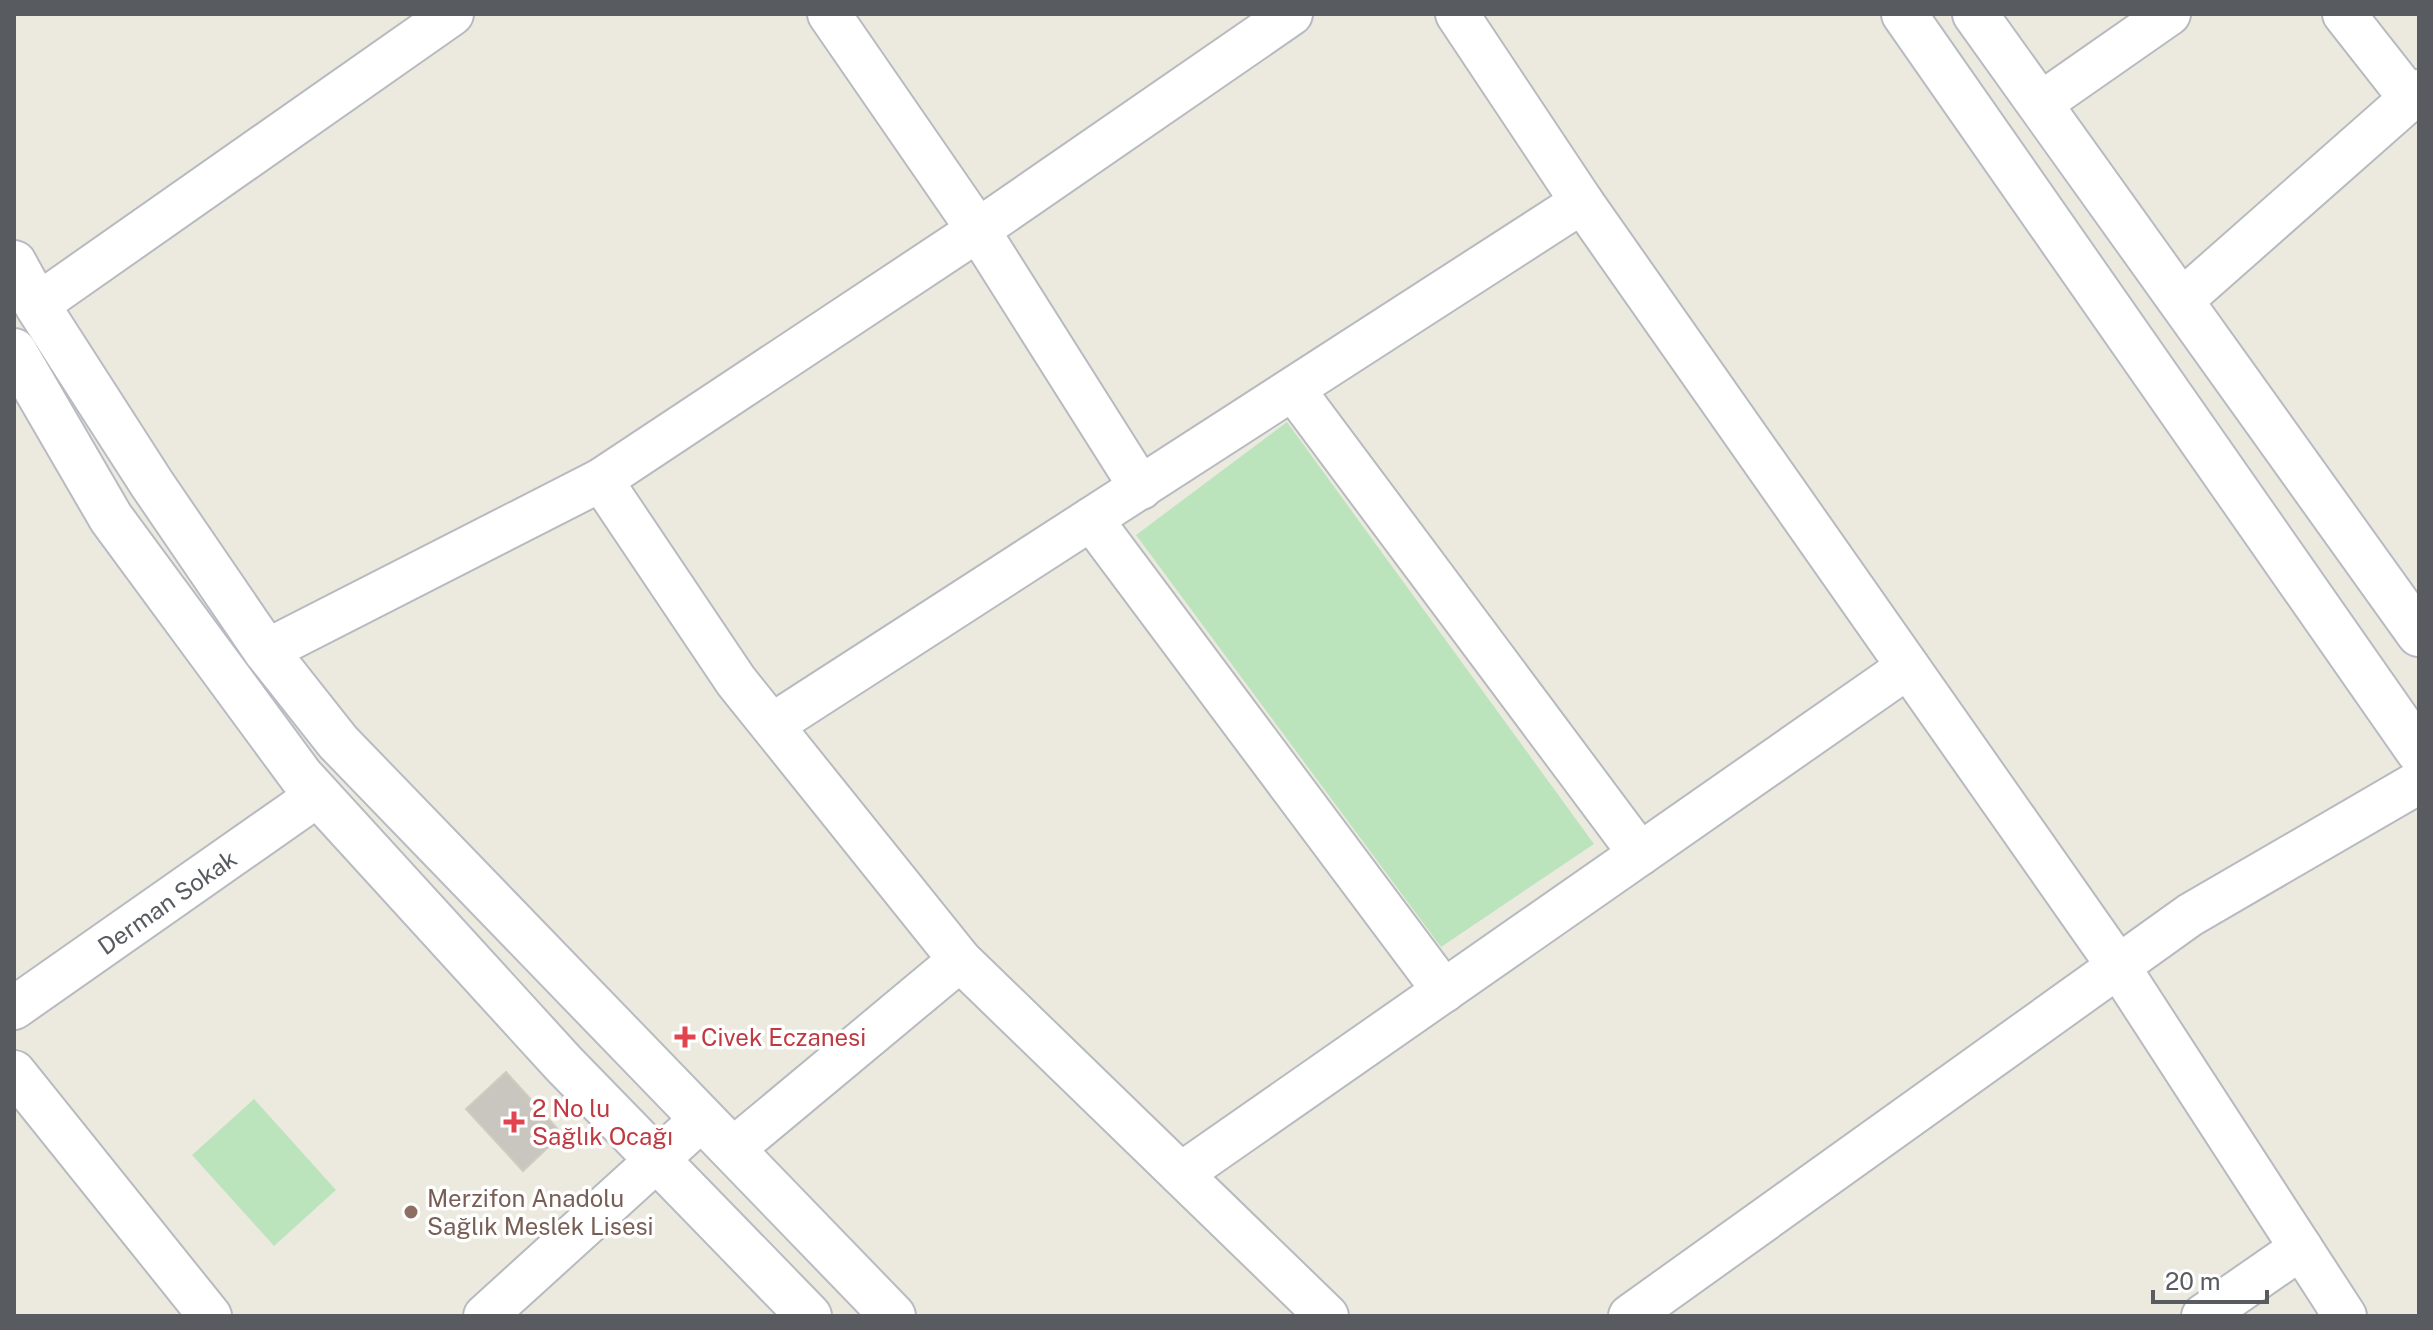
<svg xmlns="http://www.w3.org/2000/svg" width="2433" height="1330" viewBox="0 0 2433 1330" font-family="'Public Sans',sans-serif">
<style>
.green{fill:#bbe4bd}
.building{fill:#c8c6bf;stroke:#d0cbbe;stroke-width:2}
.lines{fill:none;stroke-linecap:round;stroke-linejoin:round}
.street-casing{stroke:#b7babf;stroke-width:46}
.secondary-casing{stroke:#b8bbc2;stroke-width:48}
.street{stroke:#fff;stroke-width:42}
.secondary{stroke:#fff;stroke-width:44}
.health-dot{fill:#e0444e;stroke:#fff;stroke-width:3}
.education-dot{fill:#8d6e63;stroke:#fff;stroke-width:3}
.labels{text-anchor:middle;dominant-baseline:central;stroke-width:7;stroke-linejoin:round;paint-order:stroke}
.street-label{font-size:24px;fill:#585c61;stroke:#fff}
.health-label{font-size:24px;fill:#be3a42;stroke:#fff;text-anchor:start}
.education-label{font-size:24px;fill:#785e54;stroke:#fff;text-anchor:start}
</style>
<rect width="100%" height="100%" fill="#eceadf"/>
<g class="green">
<path d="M 1287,422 L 1594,844 L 1441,947 L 1136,535 Z"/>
<path d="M 254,1099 L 336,1190 L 274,1246 L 192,1155 Z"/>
</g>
<path class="building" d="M 506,1072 L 562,1134 L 523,1171 L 466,1109 Z"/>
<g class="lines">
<g class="street-casing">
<g id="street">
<path d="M 829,14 L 978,230 L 1141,488"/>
<path d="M 1457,14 L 1582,202 L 2118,966 L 2345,1316"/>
<path d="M 2344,14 L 2410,98"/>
<path d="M 2040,104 L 2169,14"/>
<path d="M 2181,301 L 2419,91"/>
<path d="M 37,305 L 452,14"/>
<path d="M 1293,389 L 1640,854"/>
<path d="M 601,480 L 736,681 L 960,960 L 1327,1316"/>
<path d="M 1091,519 L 1444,991"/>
<path d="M 266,651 L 601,480 L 978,230 L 1291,14"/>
<path d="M 772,725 L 1582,202"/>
<path d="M 14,1008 L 318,795"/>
<path d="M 14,1072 L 210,1316"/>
<path d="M 732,1150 L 960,960"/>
<path d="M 1181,1174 L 1908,667"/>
<path d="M 485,1316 L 702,1119"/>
<path d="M 1630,1316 L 2190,915 L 2419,782"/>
<path d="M 2203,1316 L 2301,1248"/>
</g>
</g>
<g class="secondary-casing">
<g id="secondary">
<path d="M 1904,14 L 2419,752"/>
<path d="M 1975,14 L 2419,634"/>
<path d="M 14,263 L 37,305 L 152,484 L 266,651 L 338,742 L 893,1316"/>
<path d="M 14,351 L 111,518 L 301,776 L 563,1063 L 809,1316"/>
</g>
</g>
<use href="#street" class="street"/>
<use href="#secondary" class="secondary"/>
</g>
<g class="health-dot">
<path d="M681 1025h8v8h8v8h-8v8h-8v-8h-8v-8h8z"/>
<path d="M510 1110h8v8h8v8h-8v8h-8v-8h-8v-8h8z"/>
</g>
<circle class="education-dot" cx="411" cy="1212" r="8"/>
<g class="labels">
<g class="street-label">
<text transform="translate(167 902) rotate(-35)">Derman Sokak</text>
</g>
<g class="health-label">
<text x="701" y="1037">Civek Eczanesi</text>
<text x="532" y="1108">2 No lu<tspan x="532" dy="28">Sağlık Ocağı</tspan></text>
</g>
<g class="education-label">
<text x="427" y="1198">Merzifon Anadolu<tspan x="427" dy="28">Sağlık Meslek Lisesi</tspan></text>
</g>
</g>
<rect width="2433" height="1330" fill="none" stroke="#585c61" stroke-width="32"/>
<path d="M2153 1290v12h114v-12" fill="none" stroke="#585c61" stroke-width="4"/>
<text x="2165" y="1290" font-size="24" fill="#585c61" stroke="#ffffff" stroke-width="6" paint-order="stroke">20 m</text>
</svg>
